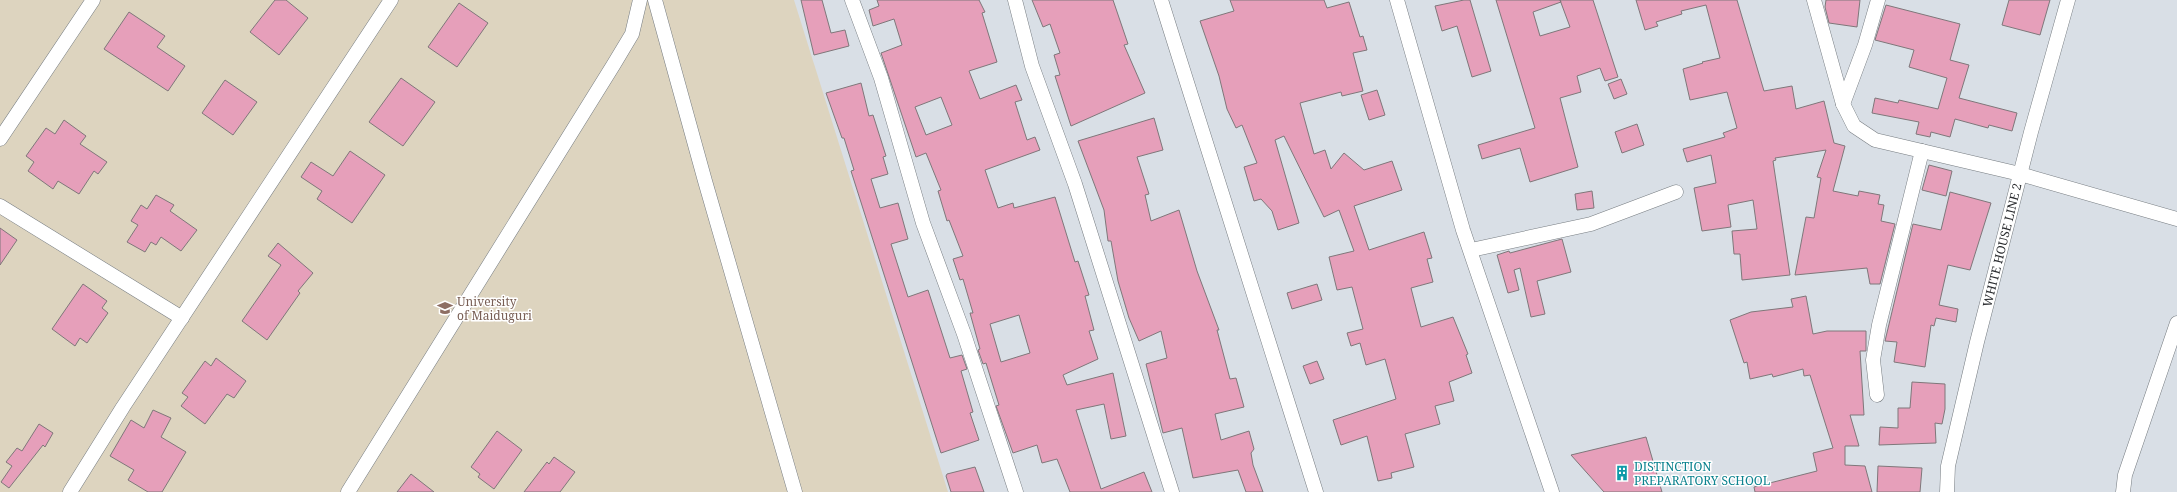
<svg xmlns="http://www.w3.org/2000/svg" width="2177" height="492" viewBox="0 0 2177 492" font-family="'Noto Serif',serif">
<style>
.education{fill:#ddd4bf}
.building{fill:#e69fba;stroke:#7f777a;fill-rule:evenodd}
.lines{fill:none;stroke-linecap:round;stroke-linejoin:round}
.street-casing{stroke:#777d82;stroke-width:15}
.street{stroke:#fff;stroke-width:14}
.labels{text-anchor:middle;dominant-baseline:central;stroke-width:3;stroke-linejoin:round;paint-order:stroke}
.street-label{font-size:12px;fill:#2b2d30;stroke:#fff}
.education-label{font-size:12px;fill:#785e54;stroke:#fff;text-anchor:start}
.culture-label{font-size:12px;fill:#0d838f;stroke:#fff;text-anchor:start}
</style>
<rect width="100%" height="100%" fill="#d9dfe6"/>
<path class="education" d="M 0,0 L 794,0 L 948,492 L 0,492 Z"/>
<g class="building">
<path d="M 275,0 L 286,0 L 308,18 L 279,55 L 250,32 Z"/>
<path d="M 801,0 L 822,0 L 831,33 L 845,30 L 849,46 L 814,55 Z"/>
<path d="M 877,0 L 979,0 L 985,12 L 982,13 L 997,62 L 969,71 L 980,99 L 1016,85 L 1022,100 L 1015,102 L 1027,140 L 1035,137 L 1040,150 L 985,170 L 998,208 L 1013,203 L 1014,208 L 1055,197 L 1075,262 L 1078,261 L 1089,295 L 1085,296 L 1094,330 L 1089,331 L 1098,359 L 1063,375 L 1067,385 L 1113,373 L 1126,436 L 1111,439 L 1104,404 L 1076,410 L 1101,489 L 1144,472 L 1152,492 L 1070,492 L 1057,459 L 1042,463 L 1037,445 L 1013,453 L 996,406 L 999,405 L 986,363 L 983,364 L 978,350 L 980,349 L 970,313 L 973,313 L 963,279 L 960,280 L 953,259 L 963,256 L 949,220 L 947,221 L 938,191 L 941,190 L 926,153 L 916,157 L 881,53 L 902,45 L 894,19 L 873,26 L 869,10 L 879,6 ZM 941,97 L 952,125 L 926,135 L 915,107 ZM 1019,315 L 1030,353 L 1001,362 L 990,324 Z"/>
<path d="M 1032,0 L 1113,0 L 1128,44 L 1124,45 L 1145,93 L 1071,126 L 1055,76 L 1060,75 L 1054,55 L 1060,53 L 1050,24 L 1043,27 Z"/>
<path d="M 1230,0 L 1324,0 L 1327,8 L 1349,2 L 1360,37 L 1363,36 L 1367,50 L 1353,53 L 1363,91 L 1342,96 L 1341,92 L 1300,103 L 1314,154 L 1325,150 L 1331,169 L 1344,153 L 1364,170 L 1392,161 L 1402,190 L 1354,206 L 1369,250 L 1424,232 L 1432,258 L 1427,259 L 1433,282 L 1411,288 L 1421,327 L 1453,317 L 1468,354 L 1466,355 L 1472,373 L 1449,382 L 1454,401 L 1435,406 L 1440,424 L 1405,434 L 1414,467 L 1391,473 L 1392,478 L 1378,481 L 1367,436 L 1341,445 L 1333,420 L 1396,399 L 1385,359 L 1366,365 L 1360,343 L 1351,346 L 1347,333 L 1363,329 L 1352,287 L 1337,290 L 1329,257 L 1354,251 L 1339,210 L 1324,217 L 1284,136 L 1275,140 L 1299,223 L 1278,230 L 1272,211 L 1261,199 L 1254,201 L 1244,167 L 1257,163 L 1242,125 L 1236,128 L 1227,109 L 1219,76 L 1200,21 L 1234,11 Z"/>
<path d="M 1464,0 L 1470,0 L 1491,71 L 1472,77 L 1457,26 L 1442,31 L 1435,6 Z"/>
<path d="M 1496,0 L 1593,0 L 1618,77 L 1605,81 L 1600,68 L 1577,76 L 1581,92 L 1560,98 L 1578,167 L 1530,182 L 1520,148 L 1482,159 L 1478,145 L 1535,128 ZM 1560,0 L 1570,27 L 1540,36 L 1533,12 L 1561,2 Z"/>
<path d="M 1636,0 L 1737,0 L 1764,91 L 1792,86 L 1796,109 L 1824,101 L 1834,143 L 1845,146 L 1833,191 L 1858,196 L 1859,191 L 1880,195 L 1878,204 L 1884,205 L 1881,221 L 1895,224 L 1880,284 L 1870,284 L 1867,268 L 1795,275 L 1806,217 L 1814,218 L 1821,178 L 1817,177 L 1826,150 L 1775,158 L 1776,160 L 1773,161 L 1790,275 L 1742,280 L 1740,254 L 1734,254 L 1732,231 L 1757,229 L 1753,200 L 1728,205 L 1731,227 L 1702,231 L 1694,188 L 1716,183 L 1711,155 L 1687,162 L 1683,149 L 1725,137 L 1723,133 L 1737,128 L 1727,92 L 1690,100 L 1683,69 L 1703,63 L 1702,62 L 1720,58 L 1706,5 L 1681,11 L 1682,14 L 1656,22 L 1658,26 L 1645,30 Z"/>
<path d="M 1826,0 L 1860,0 L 1857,27 L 1829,23 L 1825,7 Z"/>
<path d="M 2009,0 L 2050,0 L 2040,35 L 2002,25 Z"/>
<path d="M 459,3 L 488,23 L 457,67 L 428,47 Z"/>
<path d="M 1886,5 L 1960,24 L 1950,60 L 1969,65 L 1959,98 L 2017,113 L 2012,131 L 1989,125 L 1988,128 L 1955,119 L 1950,137 L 1931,132 L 1930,137 L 1916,134 L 1919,122 L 1872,113 L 1875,98 L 1898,103 L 1899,100 L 1938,109 L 1947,78 L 1909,67 L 1914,50 L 1875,40 Z"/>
<path d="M 129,12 L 165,36 L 157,47 L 185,66 L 168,91 L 104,49 Z"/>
<path d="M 401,78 L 435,102 L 403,146 L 369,122 Z"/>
<path d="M 1621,79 L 1627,94 L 1614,99 L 1608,84 Z"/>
<path d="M 225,80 L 257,102 L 233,135 L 202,113 Z"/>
<path d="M 861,83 L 869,116 L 873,115 L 886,156 L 883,157 L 888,174 L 871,179 L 880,208 L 898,203 L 908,239 L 891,244 L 908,297 L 928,290 L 950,358 L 962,355 L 967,369 L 961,371 L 973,412 L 970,413 L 979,440 L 941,453 L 851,171 L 854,170 L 844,138 L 842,138 L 826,93 Z"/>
<path d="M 1377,90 L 1385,115 L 1369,120 L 1361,95 Z"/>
<path d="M 1154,118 L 1163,150 L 1137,157 L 1149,194 L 1145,195 L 1151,221 L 1179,210 L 1197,271 L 1219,330 L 1217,330 L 1230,379 L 1236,378 L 1244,407 L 1215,414 L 1221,440 L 1249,431 L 1254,449 L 1251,453 L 1253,465 L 1263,492 L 1246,492 L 1238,470 L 1193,478 L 1182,428 L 1163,433 L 1146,364 L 1167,358 L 1161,331 L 1139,341 L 1129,318 L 1118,281 L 1111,241 L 1108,241 L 1104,210 L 1078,141 Z"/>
<path d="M 64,120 L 86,136 L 80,144 L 107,162 L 98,174 L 94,171 L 79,194 L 58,181 L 53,189 L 28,171 L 34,162 L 26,156 L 46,128 L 55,134 Z"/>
<path d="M 1637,124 L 1644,145 L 1622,153 L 1615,132 Z"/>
<path d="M 350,151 L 385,175 L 352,223 L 317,199 L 322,191 L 301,177 L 311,162 L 333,176 Z"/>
<path d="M 1929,165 L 1952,171 L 1946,196 L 1922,190 Z"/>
<path d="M 1592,191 L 1594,208 L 1577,210 L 1575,194 Z"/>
<path d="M 1950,192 L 1991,203 L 1970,270 L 1948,265 L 1939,305 L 1958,309 L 1956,322 L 1936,318 L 1934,326 L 1931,325 L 1925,367 L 1894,362 L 1897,342 L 1885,341 L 1913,224 L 1941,230 Z"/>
<path d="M 156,195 L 174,205 L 170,211 L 197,230 L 181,251 L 161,237 L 156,245 L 151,242 L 145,252 L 127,242 L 138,225 L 131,221 L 141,205 L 147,209 Z"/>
<path d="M 0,228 L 17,240 L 0,265 Z"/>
<path d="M 1562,239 L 1571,272 L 1537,281 L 1545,314 L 1531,317 L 1520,268 L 1514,270 L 1519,290 L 1508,293 L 1497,255 L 1509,251 L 1510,253 Z"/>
<path d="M 278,243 L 313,273 L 298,291 L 300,293 L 267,340 L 242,321 L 281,265 L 268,256 Z"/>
<path d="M 83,284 L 107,301 L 102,308 L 108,313 L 87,343 L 80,338 L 75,346 L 52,329 Z"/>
<path d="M 1317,284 L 1322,300 L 1292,309 L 1287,293 Z"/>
<path d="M 1806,296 L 1813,334 L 1827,331 L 1866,331 L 1866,351 L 1860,351 L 1864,415 L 1850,415 L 1859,446 L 1845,446 L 1845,465 L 1865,466 L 1872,492 L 1755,492 L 1754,487 L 1817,471 L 1813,453 L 1833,448 L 1810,375 L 1804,376 L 1803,369 L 1773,377 L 1772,374 L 1750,379 L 1747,362 L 1744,363 L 1730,320 L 1751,312 L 1793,307 L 1791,299 Z"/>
<path d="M 216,358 L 246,381 L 234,398 L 227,394 L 205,424 L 181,406 L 188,397 L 182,393 L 205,361 L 211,366 Z"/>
<path d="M 1317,361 L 1324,379 L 1310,384 L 1303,366 Z"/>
<path d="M 1912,382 L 1945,384 L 1945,409 L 1942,424 L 1935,423 L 1936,443 L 1879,445 L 1880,427 L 1898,428 L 1898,408 L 1910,408 Z"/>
<path d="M 153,410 L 171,418 L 161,437 L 186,452 L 162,492 L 148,492 L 128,480 L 134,470 L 110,456 L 131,420 L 144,428 Z"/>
<path d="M 39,424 L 53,433 L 45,447 L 43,445 L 9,488 L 1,482 L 12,466 L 6,462 L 17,448 L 22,451 Z"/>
<path d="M 497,431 L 522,450 L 494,489 L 478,477 L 480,474 L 471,467 Z"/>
<path d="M 1646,437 L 1662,492 L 1604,492 L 1571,455 Z"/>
<path d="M 554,457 L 575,472 L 560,492 L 524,492 L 547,462 L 549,464 Z"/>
<path d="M 1878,466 L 1922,468 L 1920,492 L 1877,492 Z"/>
<path d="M 975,467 L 984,492 L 951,492 L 946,476 L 947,474 Z"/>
<path d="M 411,474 L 434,492 L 397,492 Z"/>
</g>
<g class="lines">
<g class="street-casing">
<g id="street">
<path d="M 655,0 L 705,181 L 795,492"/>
<path d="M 852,0 L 881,78 L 923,223 L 964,334 L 1016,492"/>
<path d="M 1015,0 L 1032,66 L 1075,184 L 1172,492"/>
<path d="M 1161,0 L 1316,492"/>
<path d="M 1397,0 L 1463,230 L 1552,492"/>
<path d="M 1814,0 L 1843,104 L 1854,126 L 1875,140 L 2020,174 L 2177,219"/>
<path d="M 1843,104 L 1865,45 L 1878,0"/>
<path d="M 0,139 L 93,0"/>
<path d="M 0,206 L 182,318"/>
<path d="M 1471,250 L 1591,224 L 1676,192"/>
<path d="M 1877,395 L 1873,360 L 1879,325 L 1922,151"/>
<path d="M 70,492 L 123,407 L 391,0"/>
<path d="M 348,492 L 614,64 L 632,34 L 640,0"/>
<path d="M 1947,492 L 1948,466 L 1977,342 L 2031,132 L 2068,0"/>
<path d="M 2123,492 L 2125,475 L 2177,323"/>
</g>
</g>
<use href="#street" class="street"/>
</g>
<defs>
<g id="university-bare" transform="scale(1.2)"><path d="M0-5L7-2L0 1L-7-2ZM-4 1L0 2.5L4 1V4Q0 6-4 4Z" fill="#8d6e63" stroke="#fff" stroke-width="2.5" paint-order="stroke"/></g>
<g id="building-bare" transform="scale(1.2)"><path d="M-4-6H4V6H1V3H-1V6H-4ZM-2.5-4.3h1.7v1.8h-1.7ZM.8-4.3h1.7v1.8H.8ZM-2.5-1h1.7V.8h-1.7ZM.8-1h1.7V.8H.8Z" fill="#0f9aa8" stroke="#fff" stroke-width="2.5" paint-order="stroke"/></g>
</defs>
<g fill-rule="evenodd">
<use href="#university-bare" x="445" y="308"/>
<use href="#building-bare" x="1622" y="473"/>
</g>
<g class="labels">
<g class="street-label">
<text transform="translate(2002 245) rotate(-76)">WHITE HOUSE LINE 2</text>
</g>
<g class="education-label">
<text x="457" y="301">University<tspan x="457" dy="14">of Maiduguri</tspan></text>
</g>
<g class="culture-label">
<text x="1634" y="466">DISTINCTION<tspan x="1634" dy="14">PREPARATORY SCHOOL</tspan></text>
</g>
</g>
</svg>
